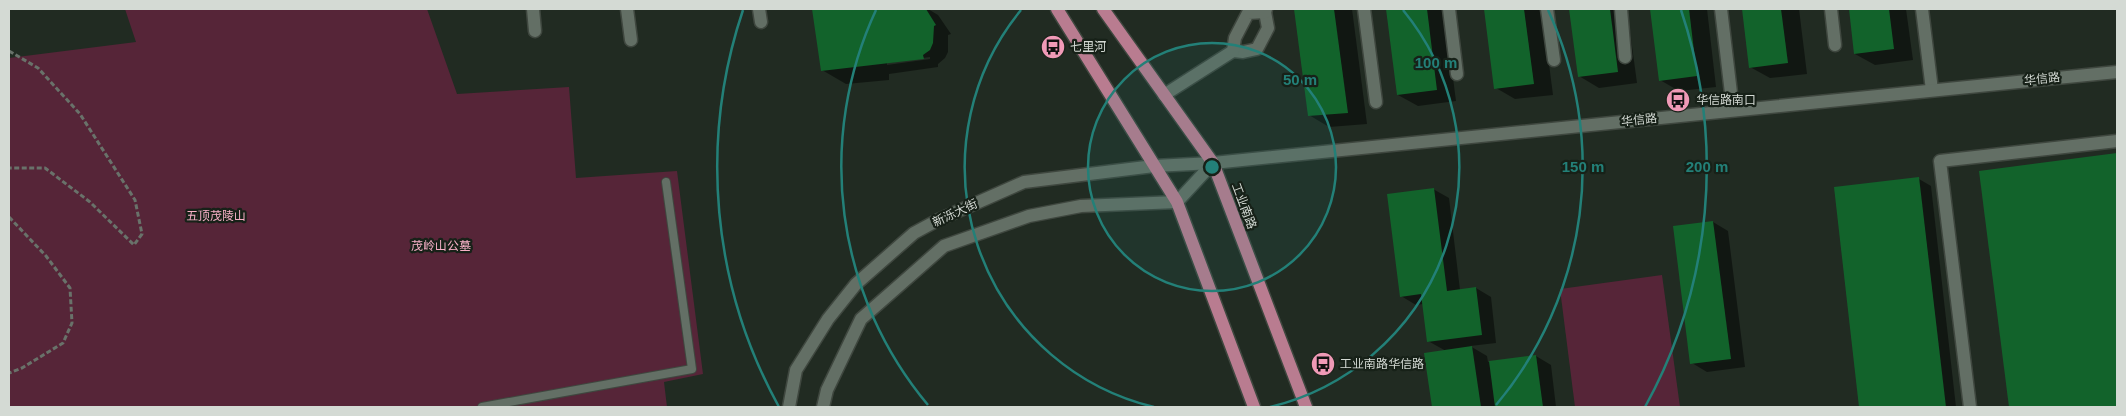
<svg xmlns="http://www.w3.org/2000/svg" width="2126" height="416" viewBox="0 0 2126 416" font-family="Helvetica,'Noto Sans SC',sans-serif">
<style>
.green{fill:#562538}
.shadow{fill:#0007;fill-rule:evenodd}
.building{fill:#12632b}
.lines{fill:none;stroke-linecap:round;stroke-linejoin:round}
.service-casing{stroke:#3f473f;stroke-width:10}
.minor-casing{stroke:#3f473f;stroke-width:15}
.secondary-casing{stroke:#3f473f;stroke-width:15}
.primary-casing{stroke:#3f473f;stroke-width:15}
.path{stroke:#69726a;stroke-width:3;stroke-dasharray:5 2.5;stroke-linecap:butt}
.service{stroke:#636f65;stroke-width:8}
.minor{stroke:#636f65;stroke-width:12}
.secondary{stroke:#636f65;stroke-width:12}
.primary{stroke:#b97c90;stroke-width:12}
.ring{fill:none;stroke:#238078;stroke-width:2.5}
.labels{text-anchor:middle;dominant-baseline:central;stroke-width:4.5;stroke-linejoin:round;paint-order:stroke}
.poi-label{font-size:12px;fill:#d4dad4;stroke:#172118;text-anchor:start}
.street-label{font-size:12px;fill:#d4dad4;stroke:#172118}
.park-label{font-size:12px;fill:#f8b1c8;stroke:#172118}
.centre{fill:#238078;stroke:#172118;stroke-width:2.5}
.ring-label{font-size:15px;text-anchor:middle;font-weight:bold;fill:#238078;stroke:#172118;stroke-width:4.5;stroke-linejoin:round;paint-order:stroke}
</style>
<rect width="100%" height="100%" fill="#212b22"/>
<g class="green">
<path d="M 125,9 L 427,9 L 457,94 L 569,87 L 576,178 L 677,171 L 703,374 L 664,382 L 667,407 L 9,407 L 9,58 L 136,42 Z"/>
<path d="M 1662,275 L 1680,407 L 1575,407 L 1560,289 Z"/>
</g>
<g class="shadow">
<path d="M 814,9 L 928,9 L 938,15 L 951,34 L 948,35 L 948,52 L 945,58 L 938,64 L 938,67 L 889,74 L 889,80 L 846,84 L 822,70 ZM 930,57 L 930,59 L 887,65 L 887,63 Z"/>
<path d="M 1295,9 L 1352,9 L 1367,124 L 1329,127 L 1309,115 Z"/>
<path d="M 1387,9 L 1444,9 L 1456,101 L 1418,106 L 1398,95 Z"/>
<path d="M 1486,9 L 1542,9 L 1553,95 L 1515,99 L 1496,88 Z"/>
<path d="M 1571,9 L 1627,9 L 1637,83 L 1599,88 L 1579,76 Z"/>
<path d="M 1651,9 L 1707,9 L 1716,87 L 1679,91 L 1660,80 Z"/>
<path d="M 1743,9 L 1799,9 L 1807,74 L 1770,78 L 1750,67 Z"/>
<path d="M 1850,9 L 1906,9 L 1913,60 L 1875,65 L 1855,54 Z"/>
<path d="M 2117,154 L 2117,407 L 2010,407 L 1980,172 Z"/>
<path d="M 1919,179 L 1931,186 L 1956,407 L 1861,407 L 1835,188 Z"/>
<path d="M 1433,189 L 1449,198 L 1460,290 L 1476,288 L 1491,297 L 1496,343 L 1470,346 L 1487,356 L 1488,362 L 1536,356 L 1551,365 L 1556,407 L 1433,407 L 1426,354 L 1446,351 L 1428,341 L 1423,304 L 1416,305 L 1401,296 Z"/>
<path d="M 1713,222 L 1728,231 L 1745,367 L 1707,372 L 1692,363 Z"/>
</g>
<g class="building">
<path d="M 812,9 L 926,9 L 936,25 L 934,26 L 933,43 L 930,50 L 923,55 L 924,59 L 821,71 Z"/>
<path d="M 1294,9 L 1334,9 L 1348,113 L 1308,116 Z"/>
<path d="M 1386,9 L 1427,9 L 1437,90 L 1397,95 Z"/>
<path d="M 1484,9 L 1524,9 L 1534,84 L 1494,89 Z"/>
<path d="M 1569,9 L 1610,9 L 1618,72 L 1578,77 Z"/>
<path d="M 1650,9 L 1689,9 L 1697,76 L 1659,81 Z"/>
<path d="M 1742,9 L 1781,9 L 1788,63 L 1749,68 Z"/>
<path d="M 1849,9 L 1889,9 L 1894,49 L 1854,54 Z"/>
<path d="M 2117,153 L 2117,407 L 2009,407 L 1979,171 Z"/>
<path d="M 1919,177 L 1946,407 L 1859,407 L 1834,187 Z"/>
<path d="M 1434,188 L 1447,291 L 1476,287 L 1482,335 L 1427,342 L 1421,294 L 1400,297 L 1387,194 Z"/>
<path d="M 1713,221 L 1731,359 L 1690,364 L 1673,226 Z"/>
<path d="M 1472,346 L 1481,407 L 1432,407 L 1424,353 Z"/>
<path d="M 1536,355 L 1543,407 L 1495,407 L 1489,361 Z"/>
</g>
<g class="lines">
<g class="service-casing">
<path id="service" d="M 482,407 L 692,369 L 666,182"/>
</g>
<g class="minor-casing">
<g id="minor">
<path d="M 533,9 L 535,31"/>
<path d="M 627,9 L 631,40"/>
<path d="M 759,9 L 761,22"/>
<path d="M 1364,9 L 1376,102"/>
<path d="M 1449,9 L 1457,74"/>
<path d="M 1547,9 L 1554,60"/>
<path d="M 1621,9 L 1625,57"/>
<path d="M 1721,9 L 1733,110"/>
<path d="M 1831,9 L 1835,45"/>
<path d="M 1922,9 L 1932,90"/>
<path d="M 1233,51 L 1243,52 L 1257,49 L 1268,28 L 1265,12"/>
<path d="M 1164,95 L 1233,51 L 1235,38 L 1248,13 L 1265,12 L 1266,9"/>
<path d="M 1970,407 L 1940,161 L 2117,141"/>
</g>
</g>
<g class="secondary-casing">
<g id="secondary">
<path d="M 789,407 L 796,370 L 828,319 L 856,284 L 914,233 L 938,220 L 1024,182 L 1154,166 L 1213,163 L 2117,72"/>
<path d="M 823,407 L 827,390 L 861,319 L 944,246 L 1029,216 L 1081,206 L 1177,202 L 1213,163"/>
</g>
</g>
<g class="primary-casing">
<g id="primary">
<path d="M 1057,9 L 1177,202 L 1254,407"/>
<path d="M 1103,9 L 1213,163 L 1306,407"/>
</g>
</g>
<g class="path">
<path d="M 9,51 L 38,68 L 80,114 L 135,200 L 142,234 L 134,245 L 90,202 L 45,168 L 9,168"/>
<path d="M 9,217 L 46,256 L 70,288 L 72,323 L 63,343 L 22,368 L 9,373"/>
</g>
<use href="#service" class="service"/>
<use href="#minor" class="minor"/>
<use href="#secondary" class="secondary"/>
<use href="#primary" class="primary"/>
</g>
<circle cx="1212" cy="167" r="124" fill="#238078" fill-opacity=".12"/>
<g class="ring">
<circle cx="1212" cy="167" r="124"/>
<path d="M1154 407A247 247 0 0 1 1021 10M1403 10A247 247 0 0 1 1270 407"/>
<path d="M928 405A371 371 0 0 1 876 10M1548 10A371 371 0 0 1 1496 405"/>
<path d="M779 407A495 495 0 0 1 743 10M1681 10A495 495 0 0 1 1645 407"/>
</g>
<defs>
<g id="bus-disc" transform="scale(1.25)"><circle r="9.5" fill="#f09ab7" stroke="#172118"/><path d="M-5-6H5V4H4V6H2V4H-2V6H-4V4H-5ZM-3.5-4V0h7V-4ZM-3.5 1.2v1.5H-2V1.2ZM2 1.2v1.5H3.5V1.2Z" fill="#111"/></g>
</defs>
<g fill-rule="evenodd">
<use href="#bus-disc" x="1053" y="47"/>
<use href="#bus-disc" x="1678" y="100"/>
<use href="#bus-disc" x="1323" y="364"/>
</g>
<g class="labels">
<g class="poi-label">
<text x="1070" y="47">七里河</text>
<text x="1696" y="100">华信路南口</text>
<text x="1340" y="364">工业南路华信路</text>
</g>
<g class="street-label">
<text transform="translate(2042 79) rotate(-6)">华信路</text>
<text transform="translate(1639 120) rotate(-6)">华信路</text>
<text transform="translate(1244 206) rotate(69)">工业南路</text>
<text transform="translate(955 213) rotate(-25)">新泺大街</text>
</g>
<g class="park-label">
<text x="216" y="216">五顶茂陵山</text>
<text x="441" y="246">茂岭山公墓</text>
</g>
</g>
<circle cx="1212" cy="167" r="8" class="centre"/>
<g class="ring-label">
<text x="1436" y="68">100 m</text>
<text x="1300" y="85">50 m</text>
<text x="1583" y="172">150 m</text>
<text x="1707" y="172">200 m</text>
</g>
<rect width="2126" height="416" fill="none" stroke="#d4dad4" stroke-width="20"/>
</svg>
